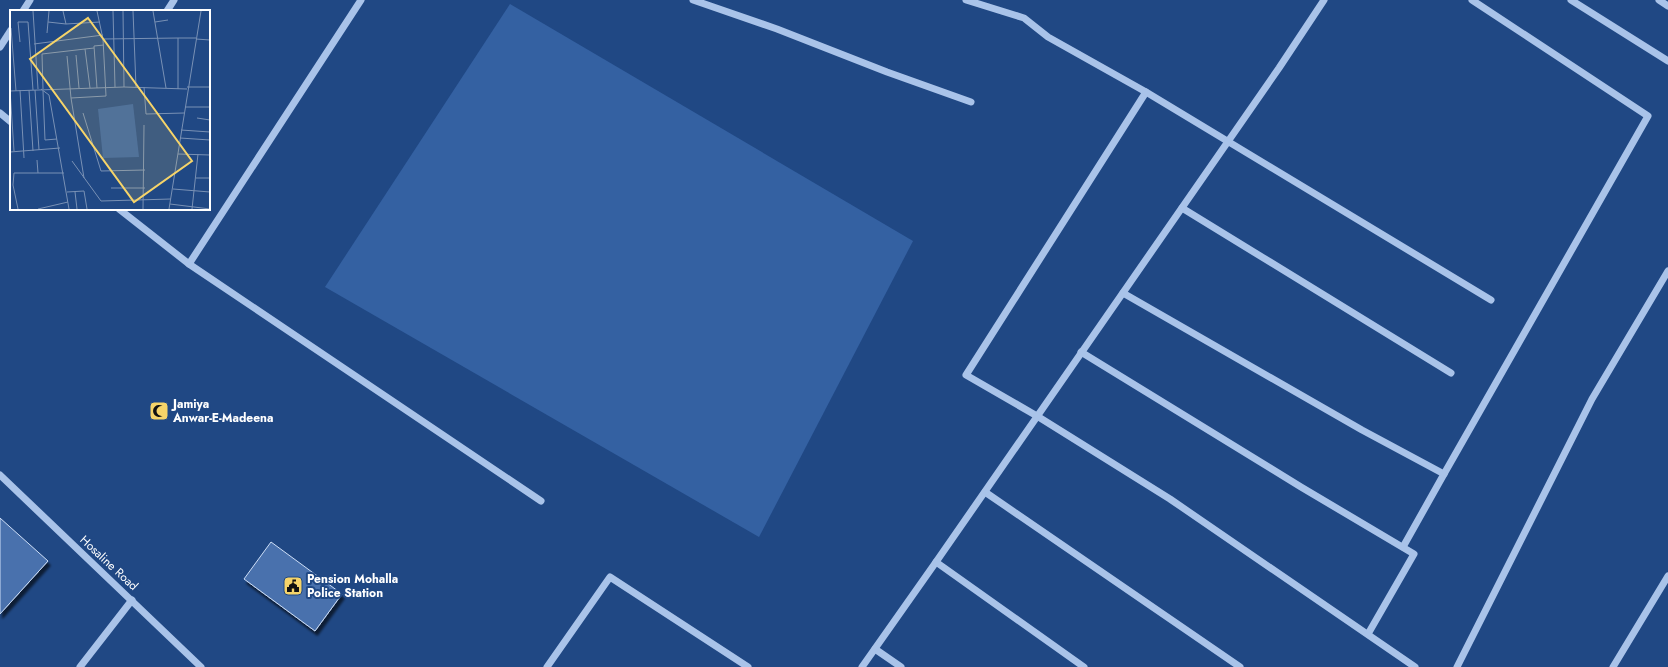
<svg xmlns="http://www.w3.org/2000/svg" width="1668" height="667" viewBox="0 0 1668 667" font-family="Jost,sans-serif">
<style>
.green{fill:#3461a2}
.building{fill:#4971ad;stroke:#cddef7;filter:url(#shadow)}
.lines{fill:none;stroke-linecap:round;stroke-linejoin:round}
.minor{stroke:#a9c3e9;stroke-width:7}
.labels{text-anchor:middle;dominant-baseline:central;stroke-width:4;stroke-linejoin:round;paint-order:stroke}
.poi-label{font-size:12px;font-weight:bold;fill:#fff;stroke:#204884;text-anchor:start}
.street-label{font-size:12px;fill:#fff;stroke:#204884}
.inset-road{fill:none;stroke:#7991b5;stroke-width:1}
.view{fill:#f6d469;fill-opacity:0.15;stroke:#f6d469;stroke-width:2}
.inset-edge{fill:none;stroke:#fff;stroke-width:2}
</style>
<defs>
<filter id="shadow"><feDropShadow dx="2.5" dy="4.5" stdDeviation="1" flood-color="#0009"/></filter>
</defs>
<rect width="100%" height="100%" fill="#204884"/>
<path class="green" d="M 510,4 L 913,241 L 759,537 L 325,287 Z"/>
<g class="building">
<path d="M 0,518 L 48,561 L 0,614 Z"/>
<path d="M 271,542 L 342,594 L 315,631 L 244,579 Z"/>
</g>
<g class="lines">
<g class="minor">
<path d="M 693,0 L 777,29 L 887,72 L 971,102"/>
<path d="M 966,0 L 1024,18 L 1048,37 L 1146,92 L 966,375 L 1037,416 L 1170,499 L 1415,667"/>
<path d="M 1571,0 L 1668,61"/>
<path d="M 1659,0 L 1668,6"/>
<path d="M 23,11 L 30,0"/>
<path d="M 167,11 L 174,0"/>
<path d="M 0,47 L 11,30"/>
<path d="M 1146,92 L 1491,300"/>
<path d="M 0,113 L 11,122"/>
<path d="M 1182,208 L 1451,373"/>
<path d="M 119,209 L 189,264 L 541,501"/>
<path d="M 189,264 L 361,0"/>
<path d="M 1123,293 L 1362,430 L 1444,474 L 1403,547"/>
<path d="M 1081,352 L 1301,487 L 1414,554 L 1368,634"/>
<path d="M 1444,474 L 1648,116 L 1472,0"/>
<path d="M 0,475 L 201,667"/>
<path d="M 985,492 L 1240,667"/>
<path d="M 936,562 L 1084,667"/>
<path d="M 875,649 L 901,667"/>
<path d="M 80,667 L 132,600"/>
<path d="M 547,667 L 610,577 L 748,667"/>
<path d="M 862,667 L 936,562 L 1279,68 L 1324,0"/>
<path d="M 1457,667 L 1592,399 L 1668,271"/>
<path d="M 1613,667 L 1668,576"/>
</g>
</g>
<defs>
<g id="mosque-square" transform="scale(1)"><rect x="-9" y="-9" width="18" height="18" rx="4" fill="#f6d469" stroke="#204884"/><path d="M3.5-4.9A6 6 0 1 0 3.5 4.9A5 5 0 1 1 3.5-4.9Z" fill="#111"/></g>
<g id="civic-square" transform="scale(1)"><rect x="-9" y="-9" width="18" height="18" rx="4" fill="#f6d469" stroke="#204884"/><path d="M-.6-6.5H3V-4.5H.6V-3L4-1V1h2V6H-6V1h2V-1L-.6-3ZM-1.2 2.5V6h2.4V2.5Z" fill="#111"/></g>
</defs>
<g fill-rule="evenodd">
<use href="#mosque-square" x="159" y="411"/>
<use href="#civic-square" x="293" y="586"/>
</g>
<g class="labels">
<g class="poi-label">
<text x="173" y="404">Jamiya<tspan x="173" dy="14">Anwar-E-Madeena</tspan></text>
<text x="307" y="579">Pension Mohalla<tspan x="307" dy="14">Police Station</tspan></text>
</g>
<g class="street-label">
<text transform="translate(109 563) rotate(43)">Hosaline Road</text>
</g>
</g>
<g transform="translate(10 10)">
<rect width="200" height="200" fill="#204884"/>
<path d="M 123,94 L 129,147 L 93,148 L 88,99 Z" fill="#3461a2"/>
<path class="inset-road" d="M 23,1 L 28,79M 53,1 L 56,14M 103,1 L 105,77M 113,1 L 114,77M 123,1 L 126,77M 143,1 L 156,78M 38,12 L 56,14 L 90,12M 145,12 L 158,10M 1,18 L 6,81M 37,23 L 39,1M 168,28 L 186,28M 93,29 L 168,28 L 168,79M 186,29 L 200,30M 10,32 L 8,12 L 18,12 L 23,80M 24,34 L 93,25M 66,45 L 69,78M 57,46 L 61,88M 134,77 L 136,104 L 174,103M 177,77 L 200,77M 80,78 L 75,39 L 84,38M 87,78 L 84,36 L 94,35M 31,79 L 39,85 L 59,199M 33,79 L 32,44 L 75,39M 0,80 L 4,141M 10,80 L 14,148M 19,80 L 23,141M 25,80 L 29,140M 0,81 L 114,77 L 177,79M 33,81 L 35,130 L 47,129M 175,97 L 200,97M 73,103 L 91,161 L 135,160M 187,108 L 200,110M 171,120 L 200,122M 170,128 L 200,130M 0,142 L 50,138M 168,144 L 200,145M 27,150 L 28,163M 62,151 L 91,191 L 161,189M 74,168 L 61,88 L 96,86 L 93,29 L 87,1M 186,168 L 200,168M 101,178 L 135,178M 163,179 L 200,182M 57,182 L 74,181 L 77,199M 65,182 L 67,199M 160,194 L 200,199M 8,199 L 3,175 L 4,163 L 54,163M 28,199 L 58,192M 133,199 L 134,115M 159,199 L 191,1M 182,199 L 188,144"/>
<path class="view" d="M 78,8 L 182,151 L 124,192 L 20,49 Z"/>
<rect width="200" height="200" class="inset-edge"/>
</g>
</svg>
